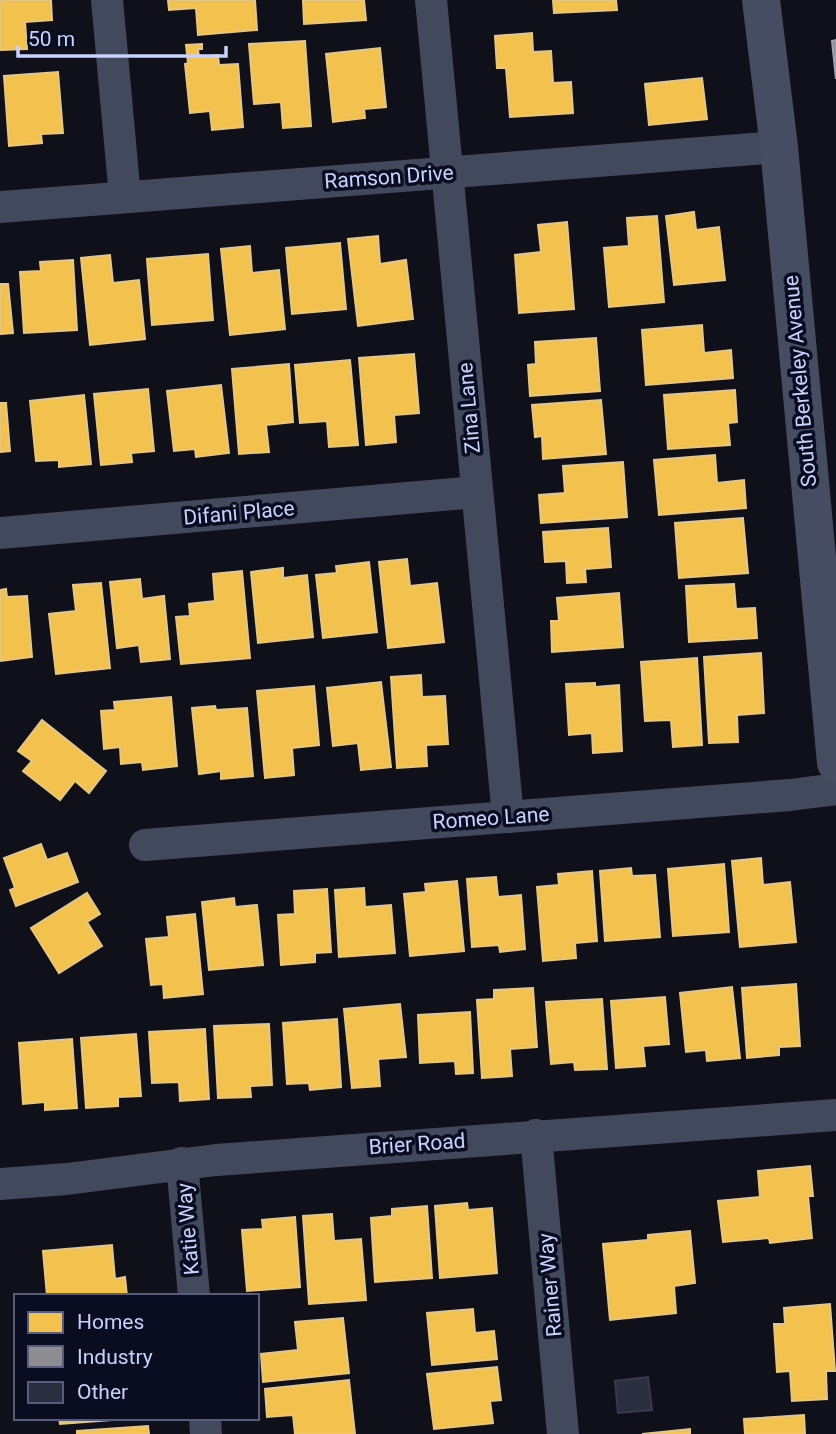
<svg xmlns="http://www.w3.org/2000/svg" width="836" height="1434" viewBox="0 0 836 1434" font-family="Roboto,sans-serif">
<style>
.homes{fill:#f2c14e;stroke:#e5c683;stroke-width:2}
.industry{fill:#8d8d92;stroke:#9fa2b3;stroke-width:2}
.building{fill:#2b2e3e;stroke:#383b50;stroke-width:2}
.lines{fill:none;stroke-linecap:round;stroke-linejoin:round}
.street{stroke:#42495c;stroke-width:32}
.secondary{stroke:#464c61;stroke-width:38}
.labels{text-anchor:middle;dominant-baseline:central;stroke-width:7;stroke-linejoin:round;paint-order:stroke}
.street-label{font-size:21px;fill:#c8d2ff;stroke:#0a0d1f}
</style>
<rect width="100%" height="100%" fill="#0f101a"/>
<g class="homes">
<path d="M 0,0 L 51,0 L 52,20 L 25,22 L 27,49 L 0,50 Z"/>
<path d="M 168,0 L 255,0 L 257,30 L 198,35 L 196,8 L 169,10 Z"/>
<path d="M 303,0 L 364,0 L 366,20 L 304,24 Z"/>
<path d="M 553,0 L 616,0 L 617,10 L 554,13 Z"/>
<path d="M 532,33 L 533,52 L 551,51 L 553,83 L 571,82 L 573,113 L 510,117 L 506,68 L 497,68 L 495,36 Z"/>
<path d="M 305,41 L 311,126 L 283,128 L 281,102 L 254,104 L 249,44 Z"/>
<path d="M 202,44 L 202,49 L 198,49 L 199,57 L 218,55 L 219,65 L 238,64 L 243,127 L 212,130 L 210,111 L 190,113 L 185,64 L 188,63 L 186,45 Z"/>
<path d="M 380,48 L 386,107 L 364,109 L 365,118 L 333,122 L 326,54 Z"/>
<path d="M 58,72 L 63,133 L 41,134 L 42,143 L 9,146 L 4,76 Z"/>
<path d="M 702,78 L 707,119 L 649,125 L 645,84 Z"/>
<path d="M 694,212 L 696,230 L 719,227 L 725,280 L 674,285 L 666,216 Z"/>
<path d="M 657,216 L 664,302 L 609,307 L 604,248 L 629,246 L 627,218 Z"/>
<path d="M 567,222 L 574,309 L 519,313 L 515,255 L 541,252 L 538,225 Z"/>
<path d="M 378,236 L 380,264 L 406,260 L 413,319 L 358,326 L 348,239 Z"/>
<path d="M 340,243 L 346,309 L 292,314 L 286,248 Z"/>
<path d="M 250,246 L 252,273 L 279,270 L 285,329 L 230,335 L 221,249 Z"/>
<path d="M 208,254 L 213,320 L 152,325 L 147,259 Z"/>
<path d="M 110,255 L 113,283 L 139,280 L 145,339 L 90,345 L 81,258 Z"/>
<path d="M 73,260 L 77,330 L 24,333 L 20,272 L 41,271 L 40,262 Z"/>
<path d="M 0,284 L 8,284 L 13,333 L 0,334 Z"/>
<path d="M 702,325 L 704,353 L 731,350 L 733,378 L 646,385 L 642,330 Z"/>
<path d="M 596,338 L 600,391 L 530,396 L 528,365 L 536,364 L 535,342 Z"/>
<path d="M 414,354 L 419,413 L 394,415 L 396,442 L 366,445 L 359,358 Z"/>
<path d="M 350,360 L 358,445 L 329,447 L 327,421 L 300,423 L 295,365 Z"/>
<path d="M 289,364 L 293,422 L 266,425 L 269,452 L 239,454 L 232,369 Z"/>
<path d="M 221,385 L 229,453 L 196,457 L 195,449 L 174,451 L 167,391 Z"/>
<path d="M 148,389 L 154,451 L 131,453 L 132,462 L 101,465 L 94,394 Z"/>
<path d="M 735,390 L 737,422 L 728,423 L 730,445 L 668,449 L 664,395 Z"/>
<path d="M 84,395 L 91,464 L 59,467 L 59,460 L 36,461 L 30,401 Z"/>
<path d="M 601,400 L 606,454 L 543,459 L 542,436 L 535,437 L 532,405 Z"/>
<path d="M 0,403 L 6,403 L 10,451 L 0,452 Z"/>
<path d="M 715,455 L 717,483 L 744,480 L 746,508 L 659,515 L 654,460 Z"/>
<path d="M 623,462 L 627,517 L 541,523 L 539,495 L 565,493 L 563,466 Z"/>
<path d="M 743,518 L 748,573 L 679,578 L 675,523 Z"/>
<path d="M 608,528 L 611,567 L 585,569 L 586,582 L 567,583 L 566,561 L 545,562 L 543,532 Z"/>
<path d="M 407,559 L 410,586 L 437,583 L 444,642 L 388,648 L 379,562 Z"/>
<path d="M 369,562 L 377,632 L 323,638 L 316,575 L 337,573 L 336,566 Z"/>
<path d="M 283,568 L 283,578 L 307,575 L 313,637 L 258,643 L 251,572 Z"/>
<path d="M 242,571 L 250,658 L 181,664 L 176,617 L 190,616 L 189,604 L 215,601 L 213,574 Z"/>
<path d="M 140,579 L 142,599 L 164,596 L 170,659 L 141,662 L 139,645 L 117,648 L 110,582 Z"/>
<path d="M 101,583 L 110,668 L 56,674 L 49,614 L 76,611 L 73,585 Z"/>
<path d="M 734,584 L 736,609 L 755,608 L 757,638 L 689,642 L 686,586 Z"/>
<path d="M 6,589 L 7,597 L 27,596 L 32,657 L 0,661 L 0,590 Z"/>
<path d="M 619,593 L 623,647 L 552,652 L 551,621 L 559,621 L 557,598 Z"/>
<path d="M 761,653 L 764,713 L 737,715 L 738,742 L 709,743 L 704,657 Z"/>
<path d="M 697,658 L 702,745 L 673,747 L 671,720 L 645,721 L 641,662 Z"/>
<path d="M 421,675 L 422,697 L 445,696 L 448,744 L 426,745 L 427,766 L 397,768 L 391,677 Z"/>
<path d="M 381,682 L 391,767 L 361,770 L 358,743 L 333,746 L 327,688 Z"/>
<path d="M 595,683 L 595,687 L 619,685 L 622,751 L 593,753 L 592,733 L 569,735 L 566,684 Z"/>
<path d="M 314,686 L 319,745 L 292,748 L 294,775 L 265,778 L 257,691 Z"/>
<path d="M 171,697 L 177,766 L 143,770 L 142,762 L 121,764 L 120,747 L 104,749 L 101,711 L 115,710 L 114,702 Z"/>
<path d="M 215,706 L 216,710 L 247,708 L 253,776 L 221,779 L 221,771 L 199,774 L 192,708 Z"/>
<path d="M 42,720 L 106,771 L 89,793 L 75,781 L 60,800 L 23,771 L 32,761 L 18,751 Z"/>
<path d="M 41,844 L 47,860 L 67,853 L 78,882 L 16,906 L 10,890 L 15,888 L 4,858 Z"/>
<path d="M 761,858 L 763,885 L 790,882 L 796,942 L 740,947 L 732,861 Z"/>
<path d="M 724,864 L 729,932 L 673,936 L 668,869 Z"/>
<path d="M 631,868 L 632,876 L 655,875 L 660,937 L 605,941 L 600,871 Z"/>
<path d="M 592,871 L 597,941 L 575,943 L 576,958 L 543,961 L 537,887 L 559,885 L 558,874 Z"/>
<path d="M 496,877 L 498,897 L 521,895 L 525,949 L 500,952 L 499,945 L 472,947 L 467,879 Z"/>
<path d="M 457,881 L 464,951 L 410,956 L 404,894 L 426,892 L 425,884 Z"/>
<path d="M 364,888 L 365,907 L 391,905 L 395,953 L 339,957 L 335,890 Z"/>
<path d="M 327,889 L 331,952 L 315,953 L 315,962 L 281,965 L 278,915 L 295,914 L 294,891 Z"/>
<path d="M 87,893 L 100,914 L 87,922 L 102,946 L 59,973 L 31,928 Z"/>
<path d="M 234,898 L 235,907 L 257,905 L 263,965 L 209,970 L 202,902 Z"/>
<path d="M 195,914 L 203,994 L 164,998 L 163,984 L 151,985 L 146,939 L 169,937 L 167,917 Z"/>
<path d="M 796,984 L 800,1046 L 779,1047 L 779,1055 L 747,1058 L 742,988 Z"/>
<path d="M 732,987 L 740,1058 L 707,1061 L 706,1050 L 686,1052 L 680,993 Z"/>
<path d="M 533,988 L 537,1047 L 510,1049 L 512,1076 L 482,1078 L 477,1000 L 494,999 L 494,990 Z"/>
<path d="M 665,997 L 669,1044 L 643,1046 L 645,1066 L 616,1068 L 611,1001 Z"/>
<path d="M 602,999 L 607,1069 L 575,1070 L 574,1062 L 551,1064 L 546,1002 Z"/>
<path d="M 400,1004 L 406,1057 L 378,1059 L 380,1086 L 352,1088 L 344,1009 Z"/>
<path d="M 470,1012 L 473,1073 L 456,1074 L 455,1061 L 420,1063 L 418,1015 Z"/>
<path d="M 337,1019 L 341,1087 L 310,1090 L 309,1083 L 287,1084 L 283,1023 Z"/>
<path d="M 269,1024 L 272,1085 L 250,1086 L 251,1097 L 218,1098 L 214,1026 Z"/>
<path d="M 205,1029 L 209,1099 L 180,1101 L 179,1082 L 152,1083 L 149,1032 Z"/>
<path d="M 136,1034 L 141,1096 L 118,1097 L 118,1106 L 86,1108 L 81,1038 Z"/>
<path d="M 72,1039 L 77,1108 L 45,1110 L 45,1102 L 23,1104 L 19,1043 Z"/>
<path d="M 810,1166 L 813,1196 L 808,1196 L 812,1238 L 770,1243 L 769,1238 L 723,1242 L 718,1201 L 760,1197 L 758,1171 Z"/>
<path d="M 467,1203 L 468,1210 L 492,1208 L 497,1273 L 440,1278 L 435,1206 Z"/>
<path d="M 427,1206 L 432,1278 L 375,1282 L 371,1218 L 392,1216 L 392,1209 Z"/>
<path d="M 332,1214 L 334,1241 L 361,1239 L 366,1300 L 309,1304 L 303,1216 Z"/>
<path d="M 295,1217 L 300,1287 L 247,1291 L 242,1230 L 263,1229 L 262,1220 Z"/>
<path d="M 690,1231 L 695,1283 L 674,1286 L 676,1313 L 610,1320 L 603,1244 L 648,1240 L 648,1235 Z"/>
<path d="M 112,1245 L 115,1279 L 125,1277 L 127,1296 L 47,1296 L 43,1251 Z"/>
<path d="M 830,1304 L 835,1371 L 826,1371 L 827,1399 L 792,1401 L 790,1371 L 777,1372 L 774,1324 L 785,1324 L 784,1308 Z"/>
<path d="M 473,1309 L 475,1333 L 494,1331 L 497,1359 L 432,1365 L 427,1313 Z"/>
<path d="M 343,1318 L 349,1373 L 263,1382 L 261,1354 L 298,1350 L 295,1322 Z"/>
<path d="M 497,1367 L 501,1400 L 490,1401 L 493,1423 L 434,1429 L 427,1374 Z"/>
<path d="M 349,1380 L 355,1434 L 295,1434 L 293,1415 L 267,1417 L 265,1389 Z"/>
<path d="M 804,1415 L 805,1434 L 745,1434 L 744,1419 Z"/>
<path d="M 59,1418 L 138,1418 L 60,1424 Z"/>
<path d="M 148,1426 L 149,1434 L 77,1434 L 77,1431 Z"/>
<path d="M 690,1429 L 690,1434 L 642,1434 Z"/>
</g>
<path class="industry" d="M 836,40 L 836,79 L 832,41 Z"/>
<path class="building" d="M 648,1377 L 652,1410 L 618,1413 L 615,1381 Z"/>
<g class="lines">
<g class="street">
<path d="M 107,0 L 125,197"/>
<path d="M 431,0 L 508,817"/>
<path d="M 0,207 L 779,147"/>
<path d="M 0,533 L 477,492"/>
<path d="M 145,845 L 790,795 L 836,789"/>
<path d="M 536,1135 L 563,1434"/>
<path d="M 182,1163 L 194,1296"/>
<path d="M 0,1184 L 67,1179 L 216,1160 L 836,1115"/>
<path d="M 205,1418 L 206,1434"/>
</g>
<path class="secondary" d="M 761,0 L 779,147 L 836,763"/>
</g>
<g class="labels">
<g class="street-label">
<text transform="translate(389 177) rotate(-4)">Ramson Drive</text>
<text transform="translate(800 381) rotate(-95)">South Berkeley Avenue</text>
<text transform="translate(469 408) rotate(-95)">Zina Lane</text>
<text transform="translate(239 513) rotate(-5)">Difani Place</text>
<text transform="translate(491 818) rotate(-4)">Romeo Lane</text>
<text transform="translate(417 1144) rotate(-4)">Brier Road</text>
<text transform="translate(188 1229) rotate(-95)">Katie Way</text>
<text transform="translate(550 1285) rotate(-95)">Rainer Way</text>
</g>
</g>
<rect x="14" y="1294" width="245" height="126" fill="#0a0d1f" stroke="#565c79" stroke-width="2"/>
<rect x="28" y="1312" width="35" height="21" fill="#f2c14e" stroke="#565c79" stroke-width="2"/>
<text x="77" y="1329" font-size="21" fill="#c8d2ff">Homes</text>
<rect x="28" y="1346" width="35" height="21" fill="#8d8d92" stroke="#565c79" stroke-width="2"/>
<text x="77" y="1364" font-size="21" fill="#c8d2ff">Industry</text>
<rect x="28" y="1382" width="35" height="21" fill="#2b2e3e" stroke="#565c79" stroke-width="2"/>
<text x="77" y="1399" font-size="21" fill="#c8d2ff">Other</text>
<path d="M18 46v10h208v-10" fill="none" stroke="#c8d2ff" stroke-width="3.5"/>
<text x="28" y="46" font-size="21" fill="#c8d2ff" stroke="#0a0d1f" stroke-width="5" paint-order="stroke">50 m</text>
</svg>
